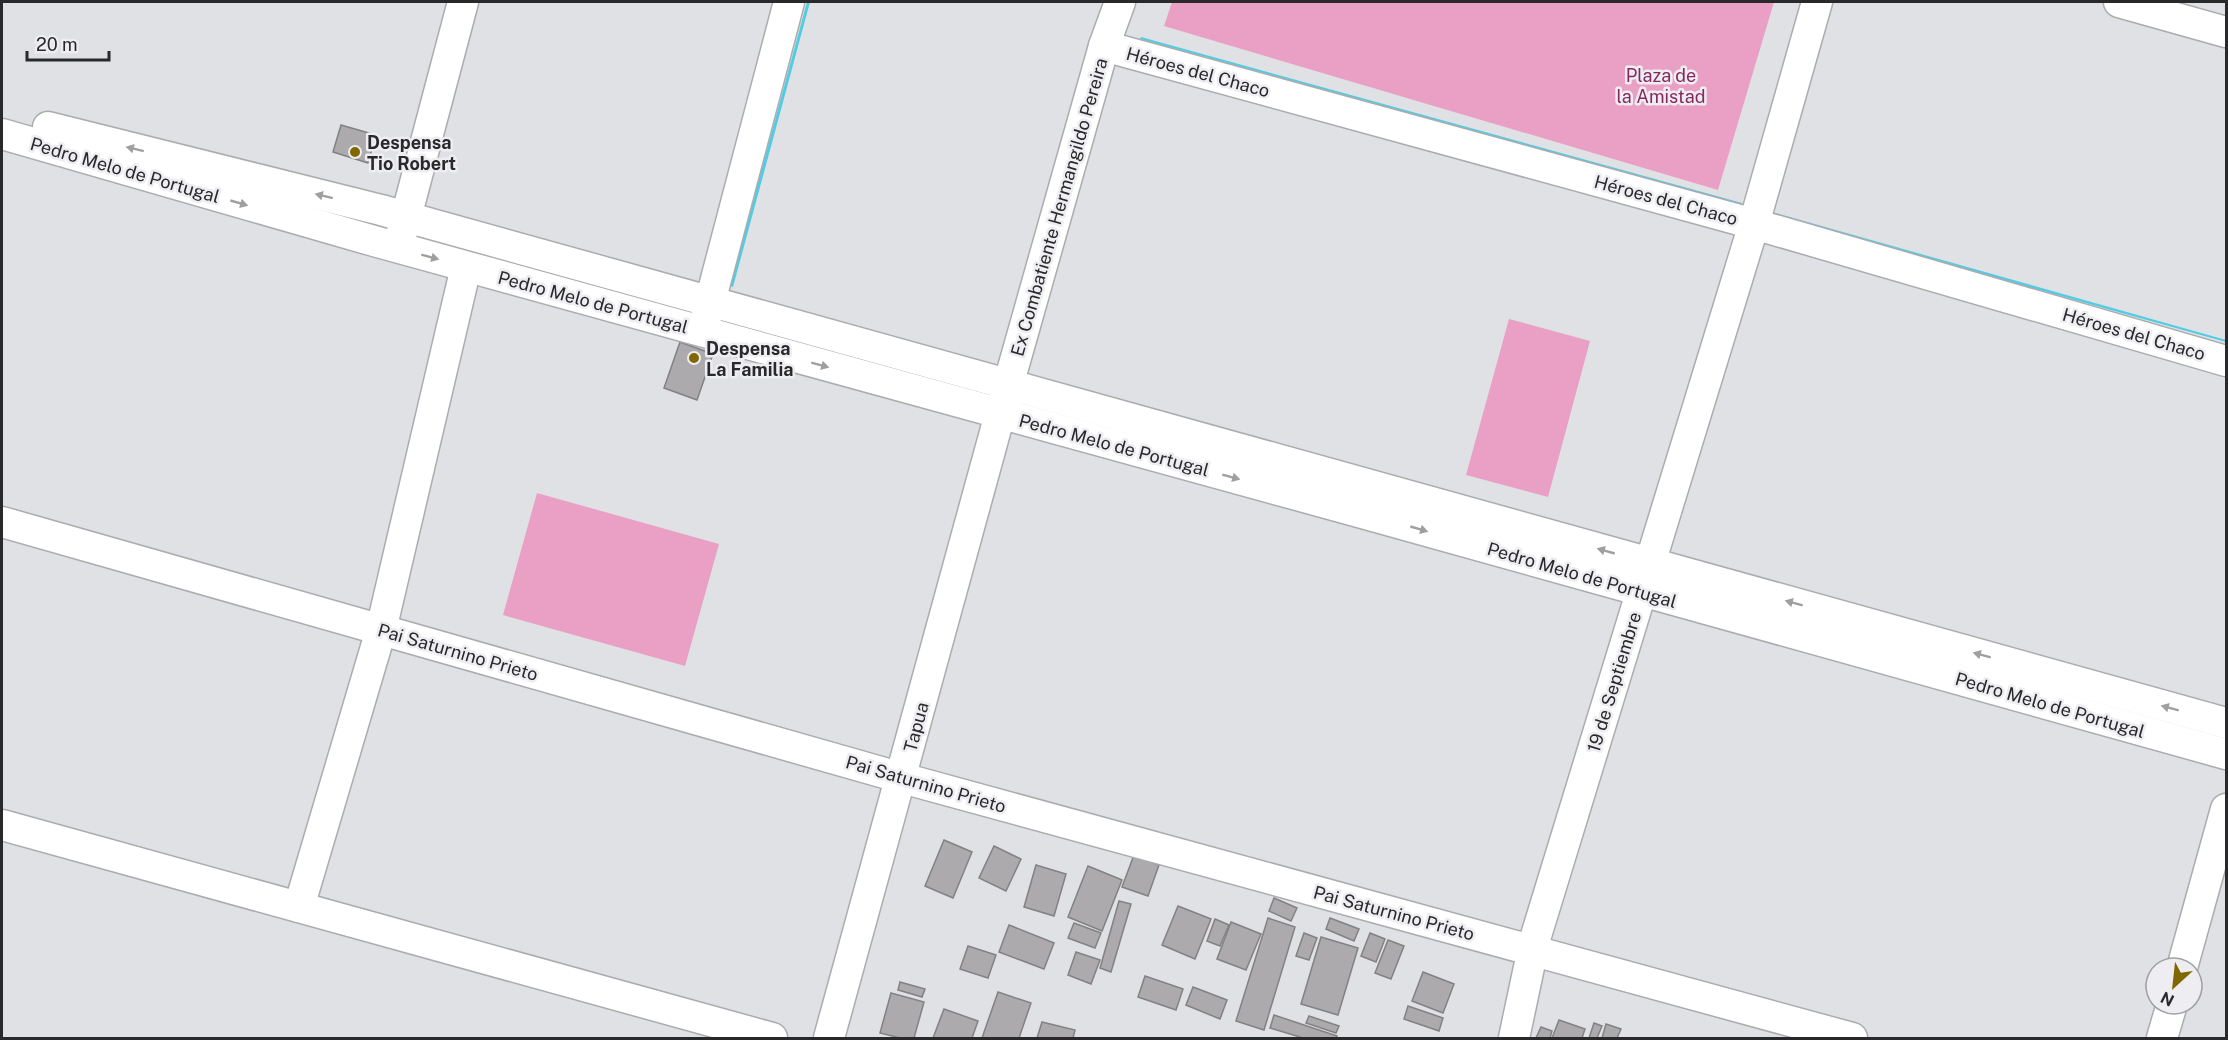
<svg xmlns="http://www.w3.org/2000/svg" width="2228" height="1040" viewBox="0 0 2228 1040" font-family="'Public Sans',sans-serif">
<style>
.green{fill:#e9a0c4}
.water{fill:#4ecde5}
.building{fill:#acaaad;stroke:#828183;stroke-width:1.5}
.lines{fill:none;stroke-linecap:round;stroke-linejoin:round}
.minor-casing{stroke:#abacaf;stroke-width:33}
.minor{stroke:#fff;stroke-width:30}
.oneway{fill:#9f9fa0}
.poi-dot{fill:#816700;stroke:#eeeef2;stroke-width:2}
.labels{text-anchor:middle;dominant-baseline:central;stroke-width:5;stroke-linejoin:round;paint-order:stroke}
.street-label{font-size:18px;fill:#29292b;stroke:#eeeef2}
.park-label{font-size:18px;fill:#88265f;stroke:#eeeef2}
.poi-label{font-size:18px;font-weight:bold;fill:#29292b;stroke:#eeeef2;text-anchor:start}
</style>
<rect width="100%" height="100%" fill="#e0e1e4"/>
<g class="green">
<path d="M 1172,2 L 1774,2 L 1718,190 L 1164,26 Z"/>
<path d="M 422,236 L 674,306 L 673,308 L 424,241 Z"/>
<path d="M 1509,319 L 1590,341 L 1548,497 L 1466,475 Z"/>
<path d="M 537,493 L 719,544 L 685,666 L 503,615 Z"/>
</g>
<g class="water">
<path d="M 807,2 L 810,2 L 733,287 L 730,286 Z"/>
<path d="M 1141,37 L 1742,203 L 1741,205 L 1140,39 Z"/>
<path d="M 1772,212 L 2226,340 L 2226,342 L 1770,215 Z"/>
</g>
<g class="building">
<path d="M 341,125 L 376,135 L 368,163 L 333,152 Z"/>
<path d="M 680,342 L 713,354 L 697,400 L 664,388 Z"/>
<path d="M 944,840 L 972,852 L 953,898 L 925,886 Z"/>
<path d="M 994,846 L 1021,859 L 1006,891 L 979,878 Z"/>
<path d="M 1134,855 L 1159,865 L 1148,896 L 1122,887 Z"/>
<path d="M 1036,865 L 1066,874 L 1054,916 L 1024,907 Z"/>
<path d="M 1088,866 L 1122,880 L 1102,931 L 1068,917 Z"/>
<path d="M 1274,898 L 1297,908 L 1291,921 L 1269,911 Z"/>
<path d="M 1119,901 L 1131,904 L 1111,972 L 1100,968 Z"/>
<path d="M 1178,906 L 1211,919 L 1195,959 L 1162,945 Z"/>
<path d="M 1268,918 L 1295,927 L 1264,1030 L 1236,1021 Z"/>
<path d="M 1330,918 L 1359,929 L 1354,941 L 1326,929 Z"/>
<path d="M 1215,919 L 1229,925 L 1220,946 L 1207,941 Z"/>
<path d="M 1231,922 L 1261,934 L 1246,970 L 1217,959 Z"/>
<path d="M 1074,923 L 1101,933 L 1095,948 L 1068,938 Z"/>
<path d="M 1009,925 L 1054,943 L 1044,969 L 999,952 Z"/>
<path d="M 1304,933 L 1317,938 L 1309,960 L 1296,956 Z"/>
<path d="M 1370,933 L 1385,939 L 1376,962 L 1361,956 Z"/>
<path d="M 1321,937 L 1358,948 L 1338,1015 L 1301,1004 Z"/>
<path d="M 1388,940 L 1404,946 L 1391,979 L 1375,973 Z"/>
<path d="M 968,946 L 996,955 L 988,978 L 960,969 Z"/>
<path d="M 1076,952 L 1100,960 L 1091,984 L 1068,975 Z"/>
<path d="M 1423,972 L 1454,984 L 1443,1013 L 1412,1001 Z"/>
<path d="M 1145,976 L 1183,989 L 1176,1010 L 1138,997 Z"/>
<path d="M 900,982 L 925,989 L 922,997 L 898,990 Z"/>
<path d="M 1193,987 L 1227,1000 L 1220,1019 L 1186,1005 Z"/>
<path d="M 998,992 L 1031,1003 L 1019,1038 L 982,1038 Z"/>
<path d="M 891,993 L 924,1002 L 914,1038 L 900,1038 L 880,1033 Z"/>
<path d="M 1408,1006 L 1443,1018 L 1439,1031 L 1404,1019 Z"/>
<path d="M 944,1009 L 978,1021 L 972,1038 L 933,1038 Z"/>
<path d="M 1274,1015 L 1337,1036 L 1336,1038 L 1303,1038 L 1270,1028 Z"/>
<path d="M 1309,1016 L 1339,1026 L 1336,1033 L 1306,1023 Z"/>
<path d="M 1559,1020 L 1585,1029 L 1582,1038 L 1552,1038 Z"/>
<path d="M 1042,1022 L 1075,1030 L 1073,1038 L 1037,1038 Z"/>
<path d="M 1594,1023 L 1602,1026 L 1597,1038 L 1589,1038 Z"/>
<path d="M 1606,1024 L 1621,1029 L 1617,1038 L 1602,1038 Z"/>
<path d="M 1541,1027 L 1552,1031 L 1550,1038 L 1536,1038 Z"/>
</g>
<g class="lines">
<g class="minor-casing">
<g id="minor">
<path d="M 2119,2 L 2226,32"/>
<path d="M 1104,46 L 1754,224 L 2226,361"/>
<path d="M 48,127 L 381,210 L 2226,723"/>
<path d="M 2,134 L 374,241 L 1366,514 L 2226,754"/>
<path d="M 401,236 L 463,2"/>
<path d="M 705,321 L 789,2"/>
<path d="M 2,522 L 902,778 L 1852,1038"/>
<path d="M 2,825 L 772,1038"/>
<path d="M 299,907 L 381,630 L 466,267"/>
<path d="M 2182,968 L 2226,809"/>
<path d="M 829,1038 L 1000,414 L 1104,46 L 1120,2"/>
<path d="M 1514,1038 L 1535,939 L 1754,224 L 1817,2"/>
<path d="M 2162,1038 L 2172,1004"/>
</g>
</g>
<use href="#minor" class="minor"/>
</g>
<defs><path id="oneway-solid" d="M-6-.8H1V-3.2L6.5 0L1 3.2V.8H-6Z" transform="scale(1.5)"/></defs>
<g class="oneway">
<use href="#oneway-solid" transform="translate(135 149) rotate(-166)"/>
<use href="#oneway-solid" transform="translate(324 196) rotate(-166)"/>
<use href="#oneway-solid" transform="translate(239 203) rotate(16)"/>
<use href="#oneway-solid" transform="translate(430 257) rotate(15)"/>
<use href="#oneway-solid" transform="translate(820 365) rotate(15)"/>
<use href="#oneway-solid" transform="translate(1231 477) rotate(15)"/>
<use href="#oneway-solid" transform="translate(1419 529) rotate(16)"/>
<use href="#oneway-solid" transform="translate(1606 551) rotate(-164)"/>
<use href="#oneway-solid" transform="translate(1794 603) rotate(-165)"/>
<use href="#oneway-solid" transform="translate(1982 655) rotate(-165)"/>
<use href="#oneway-solid" transform="translate(2170 708) rotate(-165)"/>
</g>
<g class="poi-dot">
<circle cx="355" cy="152" r="6"/>
<circle cx="694" cy="358" r="6"/>
</g>
<g class="labels">
<g class="street-label">
<text transform="translate(1198 72) rotate(15)">Héroes del Chaco</text>
<text transform="translate(125 170) rotate(16)">Pedro Melo de Portugal</text>
<text transform="translate(1666 200) rotate(15)">Héroes del Chaco</text>
<text transform="translate(1059 207) rotate(-74)">Ex Combatiente Hermangildo Pereira</text>
<text transform="translate(593 302) rotate(15)">Pedro Melo de Portugal</text>
<text transform="translate(2134 334) rotate(16)">Héroes del Chaco</text>
<text transform="translate(1114 445) rotate(15)">Pedro Melo de Portugal</text>
<text transform="translate(1582 575) rotate(16)">Pedro Melo de Portugal</text>
<text transform="translate(458 652) rotate(16)">Pai Saturnino Prieto</text>
<text transform="translate(1614 682) rotate(-73)">19 de Septiembre</text>
<text transform="translate(2050 705) rotate(16)">Pedro Melo de Portugal</text>
<text transform="translate(916 727) rotate(-75)">Tapua</text>
<text transform="translate(926 784) rotate(16)">Pai Saturnino Prieto</text>
<text transform="translate(1394 913) rotate(15)">Pai Saturnino Prieto</text>
</g>
<g class="park-label">
<text x="1661" y="75">Plaza de<tspan x="1661" dy="21">la Amistad</tspan></text>
</g>
<g class="poi-label">
<text x="367" y="142">Despensa<tspan x="367" dy="21">Tio Robert</tspan></text>
<text x="706" y="348">Despensa<tspan x="706" dy="21">La Familia</tspan></text>
</g>
</g>
<rect width="2228" height="1040" fill="none" stroke="#29292b" stroke-width="6"/>
<g transform="translate(2174 986) rotate(207)"><circle r="28" fill="#eeeef2" stroke="#9f9fa2" stroke-width="1.5"/>
<path d="M0-4.5L10 22L0 15L-10 22Z" fill="#816700"/>
<text y="-9" font-size="16" font-weight="bold" text-anchor="middle" fill="#29292b">N</text>
</g>
<path d="M27 51v9h82v-9" fill="none" stroke="#29292b" stroke-width="3"/>
<text x="36" y="51" font-size="18" fill="#29292b" stroke="#eeeef2" stroke-width="4.5" paint-order="stroke">20 m</text>
</svg>
